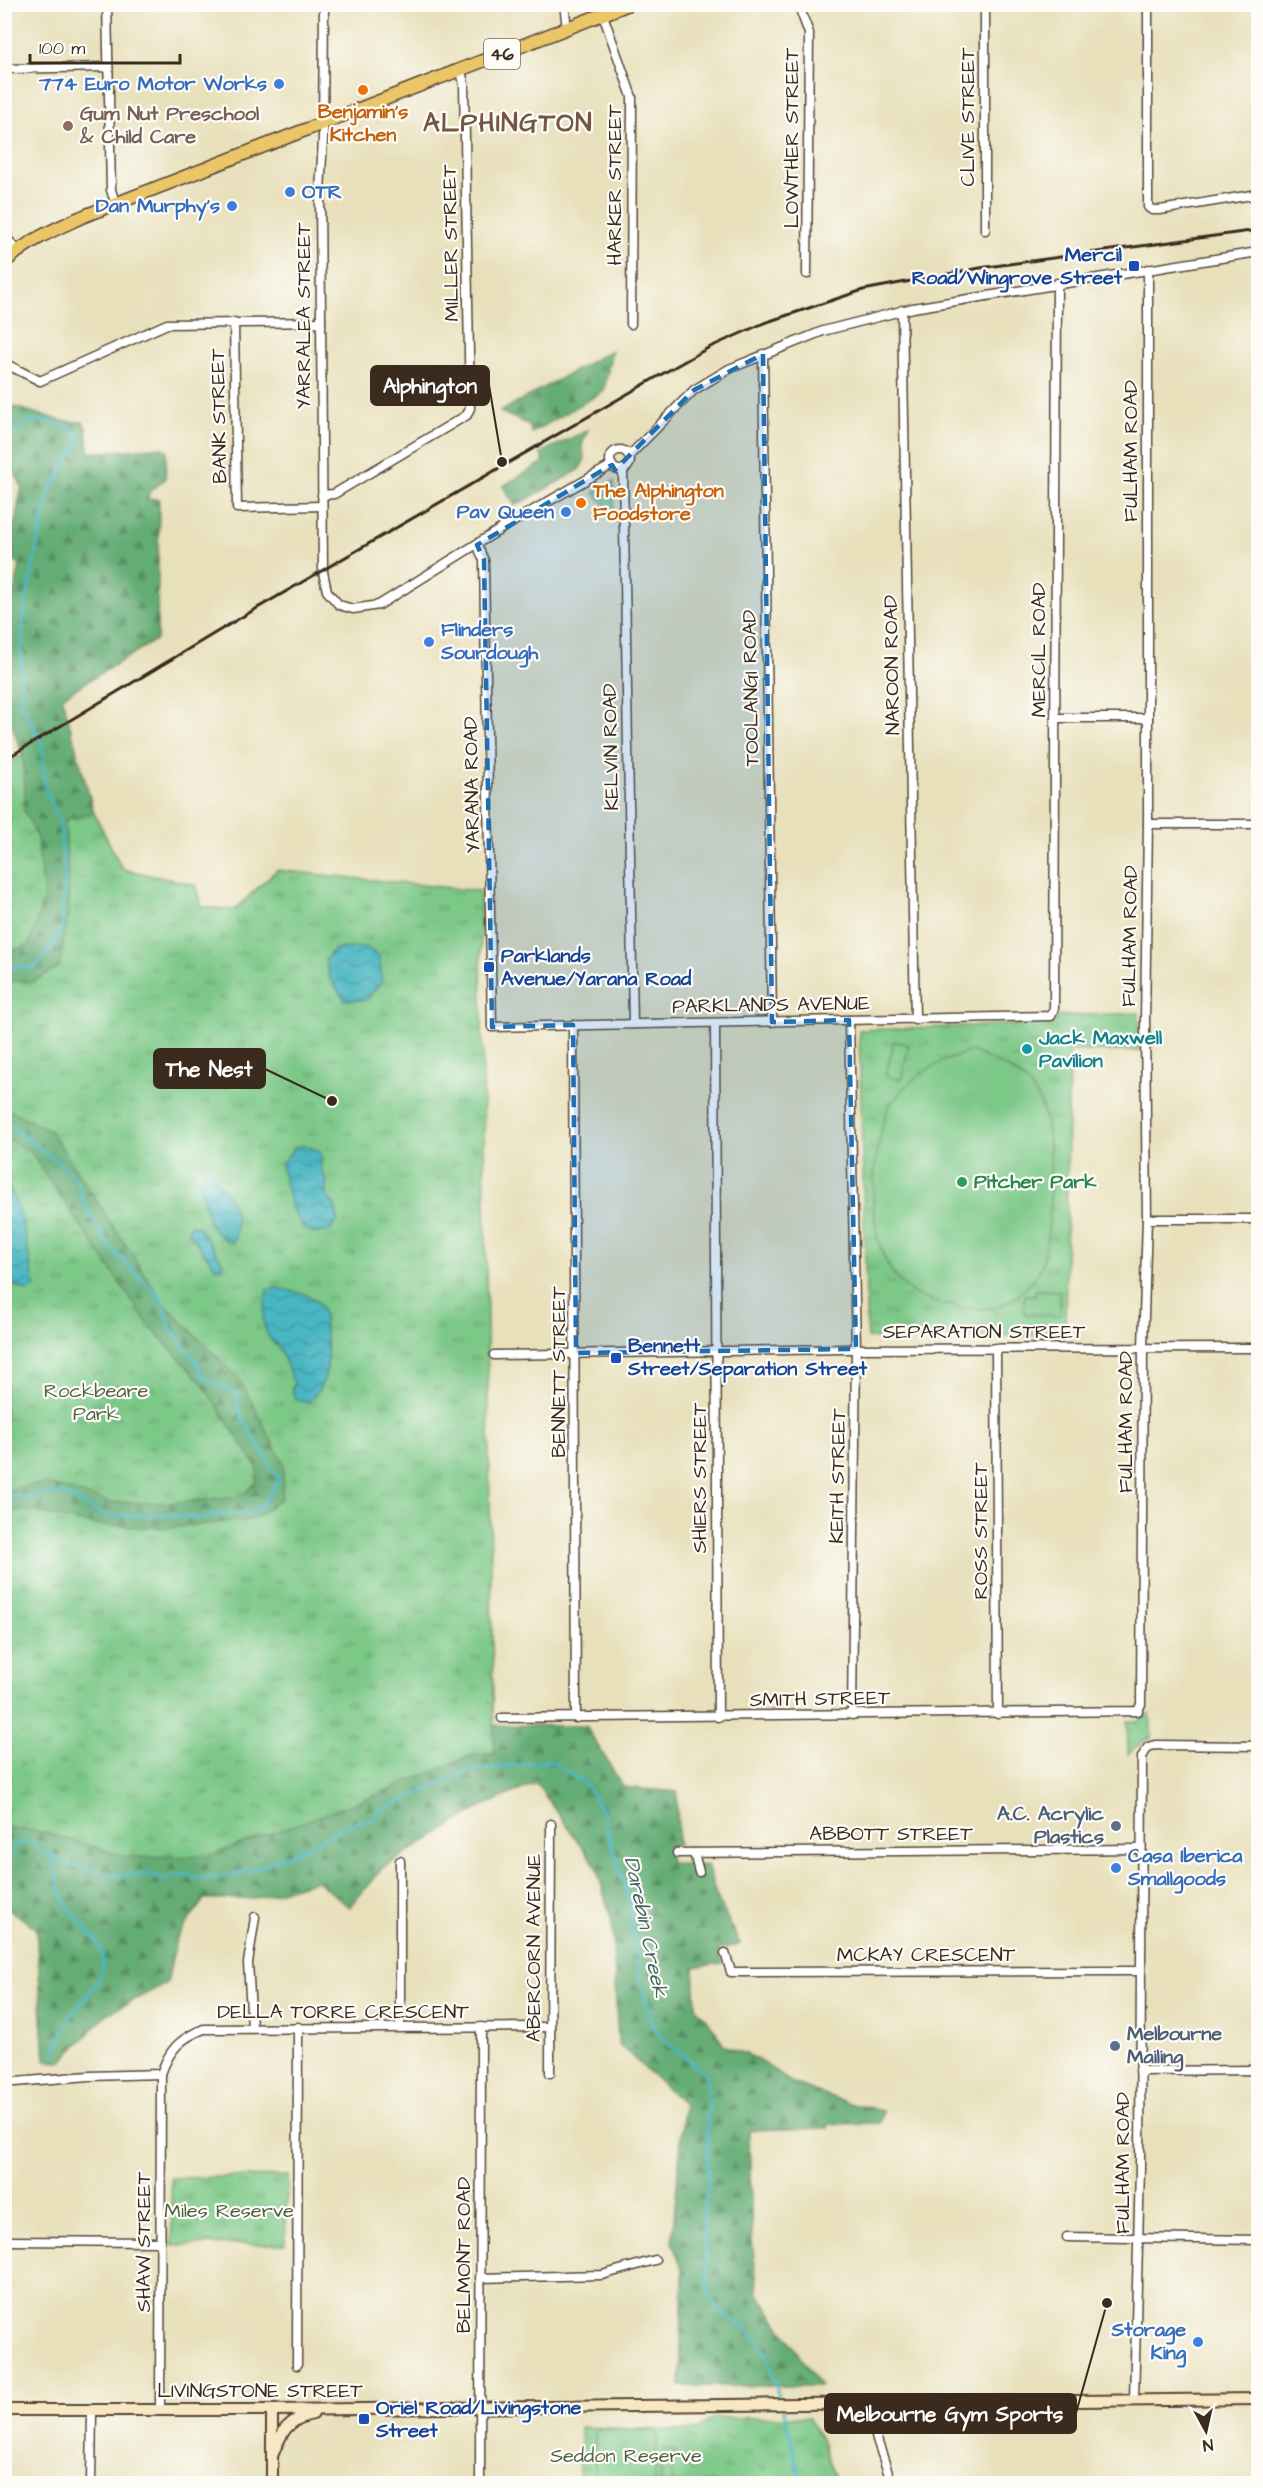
<svg xmlns="http://www.w3.org/2000/svg" width="1263" height="2488" viewBox="0 0 1263 2488" font-family="'Architects Daughter',sans-serif">
<style>
.grass{fill:url(#grass-dots);stroke:#5b7952;stroke-width:1.5}
.forest{fill:url(#forest-firs);stroke:#506b49;stroke-width:1.5}
.park{fill:url(#park-tufts);stroke:#5b7952;stroke-width:1.5}
.pitch{fill:#7bc887;stroke:#5b7952;stroke-width:1.5}
.water{fill:url(#water-waves);stroke:#427070;stroke-width:1.5}
.lines{fill:none;stroke-linecap:round;stroke-linejoin:round}
.stream{stroke:#49b7c3;stroke-width:3}
.street-casing{stroke:#554536;stroke-width:11}
.secondary-casing{stroke:#554536;stroke-width:14}
.primary-casing{stroke:#554536;stroke-width:15}
.street{stroke:#fff;stroke-width:8}
.secondary{stroke:#f7e8c3;stroke-width:10}
.primary{stroke:#ebc669;stroke-width:12}
.rail{stroke:#3b2a1e;stroke-width:3}
.marked{fill:#1f6fb2;fill-opacity:0.2;stroke:#1f6fb2;stroke-width:4.5;stroke-dasharray:12 8;stroke-linejoin:round}
.shop-dot{fill:#3f7fe0;stroke:#fdfcf7;stroke-width:2}
.food-dot{fill:#e8710a;stroke:#fdfcf7;stroke-width:2}
.education-dot{fill:#8d6e63;stroke:#fdfcf7;stroke-width:2}
.transit-dot{fill:#1a4fb4;stroke:#fdfcf7;stroke-width:2}
.culture-dot{fill:#0f9aa8;stroke:#fdfcf7;stroke-width:2}
.leisure-dot{fill:#2e9e5b;stroke:#fdfcf7;stroke-width:2}
.service-dot{fill:#5c6f8a;stroke:#fdfcf7;stroke-width:2}
.labels{text-anchor:middle;dominant-baseline:central;stroke-width:4.5;stroke-linejoin:round;paint-order:stroke}
.shield{fill:#fdfcf7;stroke:#75695f;stroke-width:1.5}
.shield-label{font-size:18px;font-weight:bold;fill:#3b2a1e}
.shop-label{font-size:20px;font-weight:bold;fill:#366cbe;stroke:#fdfcf7;text-anchor:end}
.food-label{font-size:20px;font-weight:bold;fill:#c56008;stroke:#fdfcf7}
.education-label{font-size:20px;font-weight:bold;fill:#785e54;stroke:#fdfcf7;text-anchor:start}
.street-label{font-size:20px;fill:#3b2a1e;stroke:#fdfcf7}
.transit-label{font-size:20px;font-weight:bold;fill:#164399;stroke:#fdfcf7;text-anchor:start}
.culture-label{font-size:20px;font-weight:bold;fill:#0d838f;stroke:#fdfcf7;text-anchor:start}
.leisure-label{font-size:20px;font-weight:bold;fill:#27864d;stroke:#fdfcf7;text-anchor:start}
.park-label{font-size:20px;fill:#516143;stroke:#fdfcf7}
.service-label{font-size:20px;font-weight:bold;fill:#4e5e75;stroke:#fdfcf7;text-anchor:end}
.water-label{font-size:21px;font-style:italic;fill:#416260;stroke:#fdfcf7}
.district-label{font-size:26px;font-weight:bold;letter-spacing:1.5px;fill:#765642;stroke:#fdfcf7}
.leader{fill:none;stroke:#3b2a1e;stroke-width:2}
.callout-dot{fill:#3b2a1e;stroke:#fdfcf7;stroke-width:2}
.callout{fill:#3b2a1e;stroke:#3b2a1e;stroke-width:2}
.callout-label{font-size:21px;text-anchor:middle;font-weight:bold;fill:#fff}
</style>
<defs>
<pattern id="grass-dots" width="8" height="8" patternUnits="userSpaceOnUse" patternTransform="scale(1.5)"><rect width="8" height="8" fill="#7bc887"/><path d="M2 2h.1M6 6h.1" fill="none" stroke="#66a36e" stroke-width="1.8" stroke-linecap="round"/></pattern>
<pattern id="forest-firs" width="22" height="20" patternUnits="userSpaceOnUse" patternTransform="scale(1.5)"><rect width="22" height="20" fill="#64ac74"/><path d="M5 1l3.5 6h-7zM16 11l3.5 6h-7z" fill="#548c5f"/></pattern>
<pattern id="park-tufts" width="24" height="20" patternUnits="userSpaceOnUse" patternTransform="scale(1.5)"><rect width="24" height="20" fill="#7bc887"/><path d="M3 7l-1-3M5 7V3M7 7l1-3M15 17l-1-3M17 17v-4M19 17l1-3" fill="none" stroke="#66a36e"/></pattern>
<pattern id="water-waves" width="16" height="10" patternUnits="userSpaceOnUse" patternTransform="scale(1.5)"><rect width="16" height="10" fill="#49b7c3"/><path d="M0 5q4-4 8 0t8 0" fill="none" stroke="#3e959e"/></pattern>
</defs>
<rect width="100%" height="100%" fill="#fdfcf7"/>
<filter id="ink" filterUnits="userSpaceOnUse"><feTurbulence type="fractalNoise" baseFrequency=".0167" numOctaves="2"/><feDisplacementMap in="SourceGraphic" scale="12" xChannelSelector="R" yChannelSelector="G"/><feConvolveMatrix kernelMatrix="1 2 1 2 8 2 1 2 1" color-interpolation-filters="sRGB"/></filter>
<filter id="wash" filterUnits="userSpaceOnUse"><feTurbulence type="fractalNoise" baseFrequency=".008" numOctaves="4" result="noise"/><feDisplacementMap in="SourceGraphic" scale="24" xChannelSelector="R" yChannelSelector="G"/><feGaussianBlur stdDeviation="1.35" result="paint"/><feColorMatrix in="noise" values="0 0 0 0 0 0 0 0 0 0 0 0 0 0 0 0 0 1.4 0 .05"/><feComposite in="paint" operator="in"/></filter>
<g filter="url(#wash)">
<rect width="100%" height="100%" fill="#e8e0bb"/>
<path class="grass" d="M 1150,1714 L 1152,1738 L 1144,1741 L 1128,1754 L 1127,1721 L 1137,1721 Z"/>
<g class="forest">
<path d="M 612,350 L 604,391 L 532,433 L 528,424 L 500,412 Z"/>
<path d="M 5,404 L 62,421 L 83,422 L 86,428 L 90,453 L 162,447 L 162,450 L 167,450 L 165,479 L 150,491 L 147,499 L 159,499 L 157,639 L 62,697 L 94,813 L 122,869 L 195,885 L 202,907 L 234,910 L 277,870 L 489,1725 L 586,1726 L 623,1787 L 677,1792 L 678,1845 L 668,1845 L 670,1863 L 707,1864 L 716,1895 L 740,1944 L 718,1950 L 723,1963 L 694,1967 L 696,2007 L 714,2029 L 724,2045 L 758,2059 L 792,2083 L 852,2104 L 883,2110 L 880,2123 L 829,2124 L 828,2128 L 749,2130 L 752,2240 L 758,2293 L 820,2386 L 680,2386 L 683,2271 L 672,2242 L 684,2104 L 618,2044 L 612,1922 L 596,1866 L 536,1783 L 483,1806 L 382,1868 L 350,1907 L 317,1881 L 252,1899 L 204,1899 L 176,1939 L 167,1983 L 107,2014 L 61,2062 L 45,2061 L 36,1928 L 4,1906 L 4,768 L 23,755 L 5,708 L 6,631 L 20,565 L 13,559 L 12,534 L 22,487 L 14,471 L 5,471 Z"/>
<path d="M 588,430 L 582,445 L 585,459 L 579,470 L 515,506 L 503,486 L 544,462 L 540,453 Z"/>
</g>
<g class="park">
<path d="M 614,481 L 614,515 L 594,493 Z"/>
<path d="M 23,755 L 25,790 L 24,810 L 37,838 L 44,899 L 29,945 L 13,950 L 4,949 L 4,765 Z"/>
<path d="M 94,813 L 122,869 L 195,885 L 202,907 L 235,910 L 277,870 L 480,891 L 494,1754 L 475,1754 L 369,1798 L 208,1856 L 128,1857 L 43,1832 L 5,1827 L 4,1513 L 26,1510 L 94,1525 L 167,1528 L 254,1519 L 282,1498 L 284,1464 L 240,1380 L 165,1305 L 51,1131 L 5,1108 L 5,981 L 33,982 L 59,967 L 69,909 L 65,820 Z"/>
<path d="M 1139,1013 L 1139,1051 L 1069,1051 L 1065,1335 L 867,1338 L 859,1030 L 1053,1023 L 1060,1016 Z"/>
<path d="M 4,1138 L 30,1151 L 147,1323 L 202,1383 L 258,1469 L 256,1483 L 241,1496 L 169,1503 L 110,1502 L 44,1483 L 5,1490 Z"/>
<path d="M 288,2176 L 285,2244 L 172,2245 L 171,2178 Z"/>
<path d="M 808,2417 L 821,2439 L 837,2483 L 579,2484 L 580,2427 L 696,2431 L 713,2418 Z"/>
</g>
<g class="pitch">
<path d="M 894,1041 L 909,1045 L 901,1080 L 886,1076 Z"/>
<path d="M 971,1051 C 996,1062 1023,1072 1037,1096 C 1056,1129 1053,1232 1041,1267 C 1036,1280 1018,1296 1007,1303 C 991,1312 971,1310 954,1306 C 942,1304 925,1301 915,1294 C 870,1267 870,1198 877,1153 C 880,1140 882,1125 886,1113 C 888,1107 892,1102 896,1098 C 916,1071 941,1061 971,1051 Z"/>
<path d="M 1036,1290 L 1060,1291 L 1060,1316 L 1024,1314 L 1024,1295 L 1035,1295 Z"/>
<path d="M 595,2429 L 657,2431 L 655,2483 L 594,2483 Z"/>
<path d="M 664,2449 L 675,2450 L 671,2483 L 660,2483 Z"/>
</g>
<g class="water">
<path d="M 366,947 L 379,957 L 382,981 L 366,1000 L 345,1000 L 330,979 L 325,960 L 334,949 Z"/>
<path d="M 304,1145 L 319,1151 L 323,1158 L 320,1165 L 327,1182 L 325,1190 L 328,1198 L 335,1205 L 338,1219 L 330,1231 C 326,1232 320,1233 316,1233 C 292,1231 285,1183 281,1164 L 295,1148 Z"/>
<path d="M 204,1171 L 210,1172 C 227,1195 244,1210 233,1242 L 228,1242 L 210,1226 L 200,1185 L 200,1175 Z"/>
<path d="M 4,1180 C 26,1211 26,1251 35,1287 L 28,1291 L 5,1282 Z"/>
<path d="M 191,1225 L 199,1227 L 223,1263 L 222,1267 L 216,1268 L 188,1231 Z"/>
<path d="M 277,1288 C 292,1291 315,1293 322,1309 C 325,1315 324,1325 325,1332 C 330,1359 330,1383 307,1403 L 296,1399 L 292,1391 L 294,1383 L 280,1349 L 269,1338 L 263,1321 L 267,1290 Z"/>
</g>
<g class="lines">
<g class="stream">
<path d="M 4,437 L 22,429 L 30,420 C 48,421 67,420 79,436 L 77,445 L 49,492 L 26,601 L 22,633 L 21,705 L 42,743 L 45,788 L 60,823 L 65,883 L 62,906 L 63,924 L 54,943 L 35,968 L 15,966 L 4,968"/>
<path d="M 4,1125 L 18,1132 L 58,1162 L 76,1180 L 87,1209 L 110,1247 L 162,1300 L 171,1329 L 196,1361 L 203,1377 L 237,1394 L 241,1416 L 279,1480 L 261,1506 L 251,1512 L 195,1518 L 174,1515 L 106,1516 L 62,1493 L 10,1498 L 4,1503"/>
<path d="M 52,1855 C 56,1870 58,1886 64,1900 C 78,1930 115,1941 99,1978 C 94,1990 81,2000 74,2011 C 65,2024 60,2038 55,2053"/>
<path d="M 4,1859 L 12,1855 L 16,1844 L 31,1841 L 40,1852 L 52,1855 L 69,1865 L 118,1876 L 151,1874 L 163,1880 L 183,1874 L 198,1879 L 229,1876 L 258,1868 L 303,1849 L 350,1824 L 374,1820 L 377,1812 L 471,1770 L 551,1761 L 585,1784 L 601,1809 L 629,1900 L 640,1977 L 653,2027 L 669,2045 L 705,2073 L 710,2104 L 707,2115 L 708,2183 L 703,2220 L 709,2295 L 720,2312 L 750,2331 L 768,2357 L 780,2401"/>
<path d="M 783,2407 L 802,2484"/>
</g>
</g>
</g>
<g filter="url(#ink)">
<g class="lines">
<g class="street-casing">
<g id="street">
<path d="M 107,4 L 111,190 L 116,205"/>
<path d="M 324,4 L 323,139 L 320,192 L 323,572 L 327,591 L 339,605 L 353,609 L 379,605 L 504,527 L 612,465"/>
<path d="M 564,4 L 567,28"/>
<path d="M 798,4 L 809,33 L 807,274"/>
<path d="M 1148,4 L 1148,207 L 1152,210 L 1160,210 L 1258,194"/>
<path d="M 200,5 L 203,4"/>
<path d="M 603,15 L 632,97 L 631,324"/>
<path d="M 4,69 L 108,67"/>
<path d="M 985,230 L 985,4"/>
<path d="M 4,236 L 18,250"/>
<path d="M 902,310 L 915,1020"/>
<path d="M 234,322 L 237,508 L 322,506"/>
<path d="M 763,354 L 772,1022"/>
<path d="M 4,363 L 40,381 L 167,324 L 321,322"/>
<circle cx="620" cy="460" r="10"/>
<path d="M 629,456 L 694,390 L 729,369 L 823,331 L 913,308 L 1258,252"/>
<path d="M 623,470 L 633,1024"/>
<path d="M 322,495 L 334,494 L 467,415 L 470,408 L 464,84 L 461,71"/>
<path d="M 477,545 L 484,560 L 492,1027 L 1051,1016 L 1054,1008 L 1057,283"/>
<path d="M 1055,718 L 1148,718"/>
<path d="M 1148,824 L 1258,824"/>
<path d="M 849,1020 L 856,1349 L 852,1715"/>
<path d="M 715,1023 L 718,1717"/>
<path d="M 573,1025 L 576,1718"/>
<path d="M 1147,1219 L 1258,1219"/>
<path d="M 996,1348 L 998,1714"/>
<path d="M 494,1355 L 846,1349 L 1258,1348"/>
<path d="M 502,1718 L 1138,1711 L 1141,1704 L 1143,1348 L 1147,1219 L 1145,1020 L 1148,824 L 1148,269"/>
<path d="M 677,1853 L 1140,1849"/>
<path d="M 694,1853 L 699,1872"/>
<path d="M 725,1953 L 731,1972 L 1141,1971"/>
<path d="M 252,2027 L 248,1963 L 255,1917"/>
<path d="M 400,2027 L 400,1861"/>
<path d="M 1140,2071 L 1258,2070"/>
<path d="M 550,2073 L 551,1824"/>
<path d="M 4,2080 L 15,2082 L 89,2076 L 161,2074"/>
<path d="M 1067,2237 L 1258,2240"/>
<path d="M 8,2241 L 160,2242"/>
<path d="M 480,2278 L 602,2275 L 655,2260"/>
<path d="M 297,2365 L 298,2027"/>
<path d="M 1134,2400 L 1140,2168 L 1142,1757 L 1148,1747 L 1155,1745 L 1258,1746"/>
<path d="M 865,2404 L 892,2484"/>
<path d="M 160,2409 L 161,2074 C 169,2050 180,2038 204,2029 L 550,2027"/>
<path d="M 91,2484 L 92,2409"/>
<path d="M 480,2484 L 481,2027"/>
</g>
</g>
<g class="secondary-casing">
<g id="secondary">
<path d="M 4,2410 L 272,2410 L 1258,2399"/>
<path d="M 272,2456 C 281,2433 287,2419 313,2414"/>
<path d="M 272,2484 L 272,2410"/>
</g>
</g>
<g class="primary-casing">
<path id="primary" d="M 4,263 C 27,241 55,229 84,216 L 629,4"/>
</g>
<use href="#street" class="street"/>
<use href="#secondary" class="secondary"/>
<use href="#primary" class="primary"/>
<path class="rail" d="M 4,760 L 235,621 L 655,378 L 708,348 L 764,323 L 863,290 L 980,268 L 1258,230"/>
</g>
</g>
<path class="marked" d="M 763,354 L 772,1022 L 849,1020 L 856,1349 L 576,1353 L 573,1025 L 492,1027 L 484,560 L 477,545 L 603,470 L 612,465 L 615,470 L 694,390 Z"/>
<g class="shop-dot">
<circle cx="279" cy="84" r="6"/>
<circle cx="290" cy="192" r="6"/>
<circle cx="232" cy="206" r="6"/>
<circle cx="566" cy="512" r="6"/>
<circle cx="429" cy="642" r="6"/>
<circle cx="1116" cy="1868" r="6"/>
<circle cx="1198" cy="2342" r="6"/>
</g>
<g class="food-dot">
<circle cx="363" cy="90" r="6"/>
<circle cx="581" cy="503" r="6"/>
</g>
<circle class="education-dot" cx="68" cy="126" r="6"/>
<g class="transit-dot">
<rect x="1128" y="260" width="12" height="12" rx="3"/>
<rect x="483" y="961" width="12" height="12" rx="3"/>
<rect x="610" y="1352" width="12" height="12" rx="3"/>
<rect x="358" y="2413" width="12" height="12" rx="3"/>
</g>
<circle class="culture-dot" cx="1027" cy="1049" r="6"/>
<circle class="leisure-dot" cx="962" cy="1182" r="6"/>
<g class="service-dot">
<circle cx="1116" cy="1826" r="6"/>
<circle cx="1115" cy="2046" r="6"/>
</g>
<g class="labels">
<rect class="shield" x="484" y="39" width="36" height="30" rx="4.5"/>
<g class="shield-label">
<text x="502" y="54">46</text>
</g>
<g class="shop-label">
<text x="267" y="84">774 Euro Motor Works</text>
<text x="302" y="192" text-anchor="start">OTR</text>
<text x="220" y="206">Dan Murphy's</text>
<text x="554" y="512">Pav Queen</text>
<text x="441" y="630" text-anchor="start">Flinders<tspan x="441" dy="23">Sourdough</tspan></text>
<text x="1128" y="1856" text-anchor="start">Casa Iberica<tspan x="1128" dy="23">Smallgoods</tspan></text>
<text x="1186" y="2330">Storage<tspan x="1186" dy="23">King</tspan></text>
</g>
<g class="food-label">
<text x="363" y="112">Benjamin's<tspan x="363" dy="23">Kitchen</tspan></text>
<text x="593" y="491" text-anchor="start">The Alphington<tspan x="593" dy="23">Foodstore</tspan></text>
</g>
<g class="education-label">
<text x="80" y="114">Gum Nut Preschool<tspan x="80" dy="23">&amp; Child Care</tspan></text>
</g>
<g class="street-label">
<text transform="translate(968 117) rotate(-90)">CLIVE STREET</text>
<text transform="translate(792 138) rotate(-90)">LOWTHER STREET</text>
<text transform="translate(615 185) rotate(-90)">HARKER STREET</text>
<text transform="translate(451 243) rotate(-91)">MILLER STREET</text>
<text transform="translate(304 316) rotate(-90)">YARRALEA STREET</text>
<text transform="translate(219 416) rotate(-91)">BANK STREET</text>
<text transform="translate(1131 451) rotate(-90)">FULHAM ROAD</text>
<text transform="translate(1039 650) rotate(-90)">MERCIL ROAD</text>
<text transform="translate(892 665) rotate(-91)">NAROON ROAD</text>
<text transform="translate(751 688) rotate(-91)">TOOLANGI ROAD</text>
<text transform="translate(611 747) rotate(-91)">KELVIN ROAD</text>
<text transform="translate(472 785) rotate(-91)">YARANA ROAD</text>
<text transform="translate(1130 936) rotate(-89)">FULHAM ROAD</text>
<text transform="translate(771 1005) rotate(-1)">PARKLANDS AVENUE</text>
<text x="984" y="1332">SEPARATION STREET</text>
<text transform="translate(559 1372) rotate(-90)">BENNETT STREET</text>
<text transform="translate(1126 1422) rotate(-90)">FULHAM ROAD</text>
<text transform="translate(838 1476) rotate(-89)">KEITH STREET</text>
<text transform="translate(700 1478) rotate(-90)">SHIERS STREET</text>
<text transform="translate(981 1531) rotate(-90)">ROSS STREET</text>
<text transform="translate(820 1699) rotate(-1)">SMITH STREET</text>
<text x="891" y="1834">ABBOTT STREET</text>
<text transform="translate(534 1948) rotate(-90)">ABERCORN AVENUE</text>
<text x="926" y="1955">MCKAY CRESCENT</text>
<text x="343" y="2012">DELLA TORRE CRESCENT</text>
<text transform="translate(1123 2163) rotate(-90)">FULHAM ROAD</text>
<text transform="translate(144 2242) rotate(-90)">SHAW STREET</text>
<text transform="translate(464 2255) rotate(-90)">BELMONT ROAD</text>
<text x="260" y="2391">LIVINGSTONE STREET</text>
</g>
<g class="transit-label">
<text x="1122" y="255" text-anchor="end">Mercil<tspan x="1122" dy="23">Road/Wingrove Street</tspan></text>
<text x="501" y="956">Parklands<tspan x="501" dy="23">Avenue/Yarana Road</tspan></text>
<text x="628" y="1346">Bennett<tspan x="628" dy="23">Street/Separation Street</tspan></text>
<text x="376" y="2408">Oriel Road/Livingstone<tspan x="376" dy="23">Street</tspan></text>
</g>
<g class="culture-label">
<text x="1039" y="1038">Jack Maxwell<tspan x="1039" dy="23">Pavilion</tspan></text>
</g>
<g class="leisure-label">
<text x="974" y="1182">Pitcher Park</text>
</g>
<g class="park-label">
<text x="96" y="1391">Rockbeare<tspan x="96" dy="23">Park</tspan></text>
<text x="229" y="2211">Miles Reserve</text>
<text x="626" y="2456">Seddon Reserve</text>
</g>
<g class="service-label">
<text x="1104" y="1814">A.C. Acrylic<tspan x="1104" dy="23">Plastics</tspan></text>
<text x="1127" y="2034" text-anchor="start">Melbourne<tspan x="1127" dy="23">Mailing</tspan></text>
</g>
<g class="water-label">
<text transform="translate(646 1927) rotate(78)">Darebin Creek</text>
</g>
<g class="district-label">
<text x="508" y="123">ALPHINGTON</text>
</g>
</g>
<path class="leader" d="M502 462L489 385M332 1101L265 1069M1107 2303L1076 2413"/>
<g class="callout-dot">
<circle cx="502" cy="462" r="6"/>
<circle cx="332" cy="1101" r="6"/>
<circle cx="1107" cy="2303" r="6"/>
</g>
<g class="callout">
<rect x="371" y="366" width="118" height="39" rx="6"/>
<rect x="154" y="1049" width="111" height="39" rx="6"/>
<rect x="825" y="2394" width="251" height="39" rx="6"/>
</g>
<g class="callout-label">
<text x="430" y="393">Alphington</text>
<text x="209" y="1076">The Nest</text>
<text x="950" y="2421">Melbourne Gym Sports</text>
</g>
<rect width="1263" height="2488" fill="none" stroke="#fdfcf7" stroke-width="24"/>
<g transform="translate(1206 2431) rotate(172)" stroke="#fdfcf7" stroke-width="4.5" paint-order="stroke">
<path d="M0-4.5L10 22L0 15L-10 22Z" fill="#3b2a1e"/>
<text y="-9" font-size="16" font-weight="bold" text-anchor="middle" fill="#3b2a1e">N</text>
</g>
<path d="M30 54v9h150v-9" fill="none" stroke="#3b2a1e" stroke-width="3"/>
<text x="39" y="54" font-size="18" fill="#3b2a1e" stroke="#fdfcf7" stroke-width="4.5" paint-order="stroke">100 m</text>
</svg>
